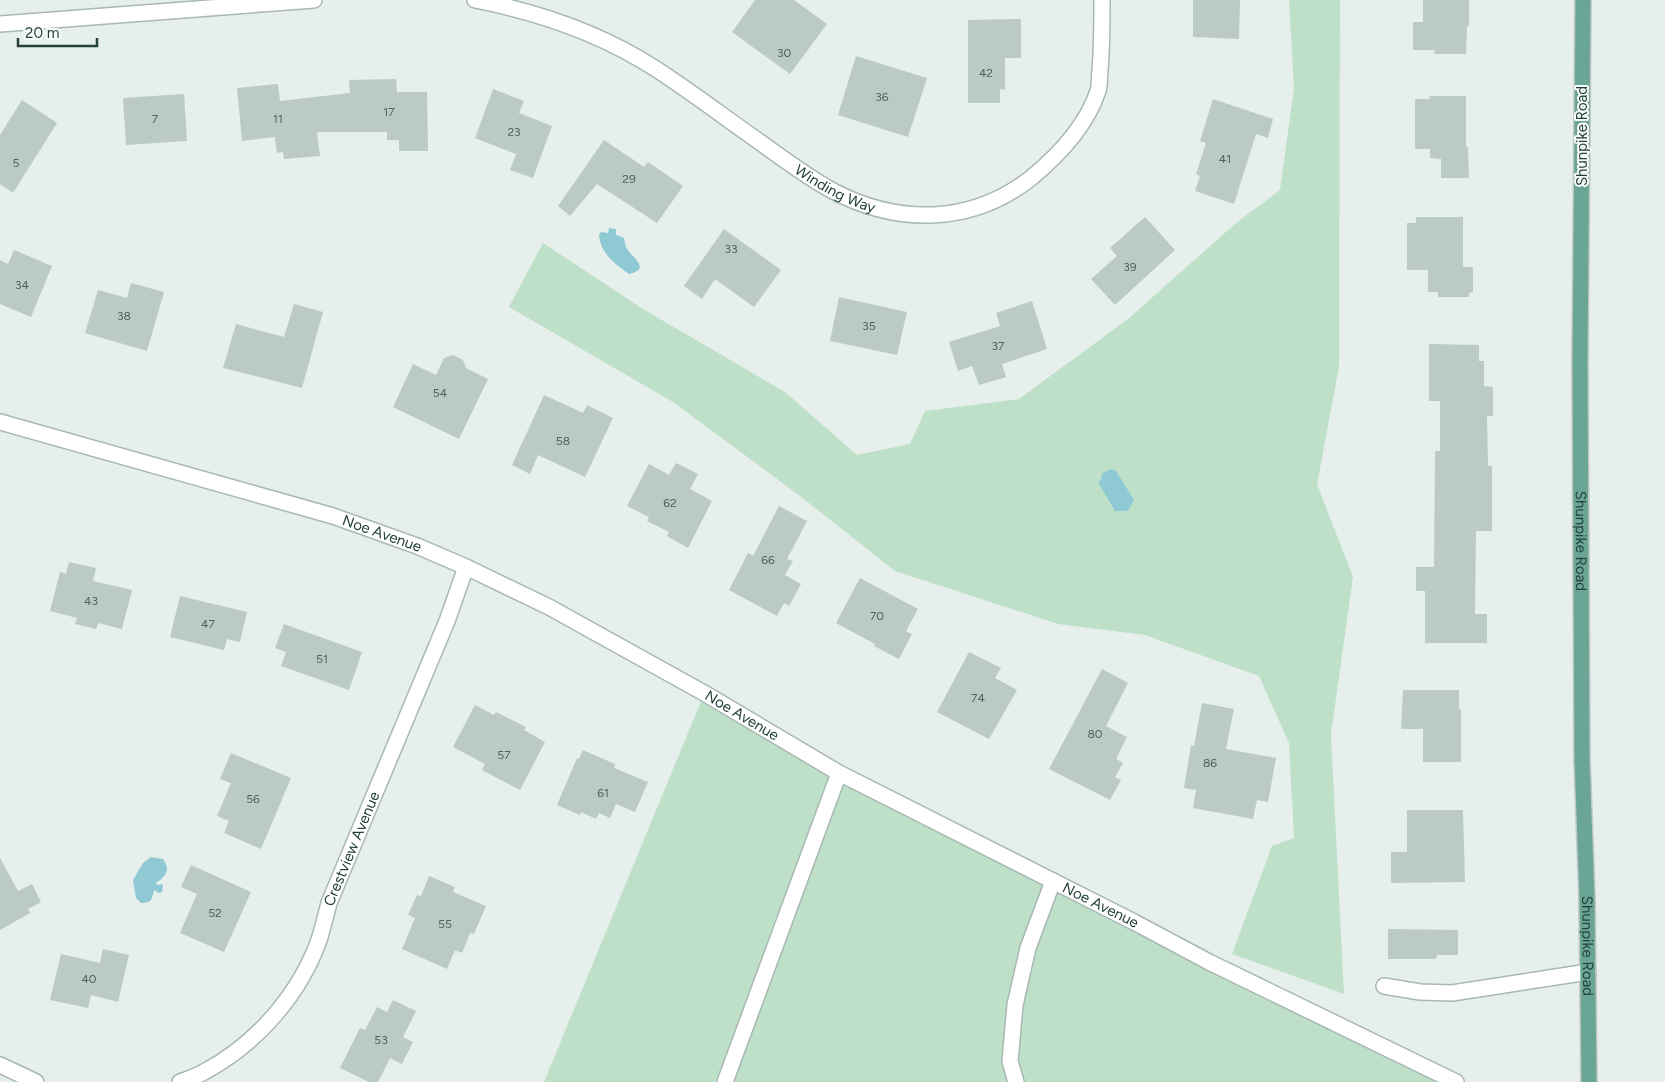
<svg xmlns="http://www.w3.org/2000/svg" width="1665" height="1082" viewBox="0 0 1665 1082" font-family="Figtree,sans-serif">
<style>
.green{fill:#bfe0c8}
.water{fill:#8ec9d4}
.building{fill:#bbcac4}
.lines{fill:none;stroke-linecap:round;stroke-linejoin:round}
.minor-casing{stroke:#a8b8b2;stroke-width:18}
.major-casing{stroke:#c2cac8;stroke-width:18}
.minor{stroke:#fff;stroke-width:15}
.major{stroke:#6aa596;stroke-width:15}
.labels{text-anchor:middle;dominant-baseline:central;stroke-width:4;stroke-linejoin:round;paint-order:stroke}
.number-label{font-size:12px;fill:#4a645c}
.street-label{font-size:15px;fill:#24423a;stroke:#f7fbf9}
</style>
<rect width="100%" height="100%" fill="#e6efeb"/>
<g class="green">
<path d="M 1289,0 L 1340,0 L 1339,367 L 1317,484 L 1353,577 L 1331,734 L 1344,994 L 1232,954 L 1272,846 L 1294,838 L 1289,743 L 1259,676 L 1145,635 L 1058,624 L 895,571 L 800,496 L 673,402 L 509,307 L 543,243 L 643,309 L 785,392 L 857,455 L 910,444 L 925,411 L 1019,399 L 1128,319 L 1236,223 L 1280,190 L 1294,88 Z"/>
<path d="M 702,699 L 1067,897 L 1452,1082 L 544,1082 Z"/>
</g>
<g class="water">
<path d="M 609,228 L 616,229 L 616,235 L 624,238 C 625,243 625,247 628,250 C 633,258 651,269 629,274 C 614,263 601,254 599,235 L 601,232 L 608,233 Z"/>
<path d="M 1110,469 L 1116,471 L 1134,500 L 1130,508 L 1126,511 L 1115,511 L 1098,482 L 1101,480 L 1102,474 Z"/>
<path d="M 151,857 L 163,859 C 171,870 166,876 156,883 L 157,885 L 162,884 L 163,886 L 162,892 L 159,893 L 154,890 C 152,899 152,903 141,903 L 136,898 L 133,880 L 143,863 Z"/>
</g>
<g class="building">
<path d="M 755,0 L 794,0 L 827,24 L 790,74 L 732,32 Z"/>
<path d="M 1193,0 L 1240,0 L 1239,39 L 1193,37 Z"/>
<path d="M 1423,0 L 1469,0 L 1469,26 L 1467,26 L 1466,54 L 1434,54 L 1435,50 L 1413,50 L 1413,22 L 1423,22 Z"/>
<path d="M 1021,19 L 1021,58 L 1005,58 L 1005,90 L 1000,89 L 1000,103 L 968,103 L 968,20 Z"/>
<path d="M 856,56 L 927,78 L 908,137 L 838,115 Z"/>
<path d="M 396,79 L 397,92 L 427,92 L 428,151 L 399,151 L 399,140 L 387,140 L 387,132 L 317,132 L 320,156 L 284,159 L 283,152 L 277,153 L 275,137 L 242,141 L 237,88 L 278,84 L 280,101 L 350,93 L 349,80 Z"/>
<path d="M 493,89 L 524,101 L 519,113 L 552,126 L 533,178 L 510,170 L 516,154 L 475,138 Z"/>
<path d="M 184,94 L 187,141 L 126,145 L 123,98 Z"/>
<path d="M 1429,96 L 1466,96 L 1466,147 L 1468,147 L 1469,178 L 1441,178 L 1441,159 L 1430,158 L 1430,149 L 1415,149 L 1415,99 L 1430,99 Z"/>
<path d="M 1213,99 L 1273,119 L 1268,138 L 1256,134 L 1234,204 L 1195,191 L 1200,176 L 1196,174 L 1206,143 L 1200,141 Z"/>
<path d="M 22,100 L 57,123 L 13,193 L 0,184 L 0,135 Z"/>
<path d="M 604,140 L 644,167 L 648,162 L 683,186 L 657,223 L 597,184 L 570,216 L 558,206 Z"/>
<path d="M 1145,217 L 1175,250 L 1115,305 L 1091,279 L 1117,256 L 1110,248 Z"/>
<path d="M 1416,217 L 1463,217 L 1463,267 L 1473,267 L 1473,292 L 1469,293 L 1469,297 L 1438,297 L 1438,292 L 1428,292 L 1428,270 L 1407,270 L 1407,223 L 1416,223 Z"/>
<path d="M 724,229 L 781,270 L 754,307 L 715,279 L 702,299 L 684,286 Z"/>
<path d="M 14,250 L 52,266 L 31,317 L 0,304 L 0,260 L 8,264 Z"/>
<path d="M 131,283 L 164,292 L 147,351 L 85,333 L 98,290 L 127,298 Z"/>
<path d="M 839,297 L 907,312 L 897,355 L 830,341 Z"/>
<path d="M 1032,301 L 1047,349 L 1002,364 L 1006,377 L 979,385 L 972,366 L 958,371 L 949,342 L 1000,326 L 996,313 Z"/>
<path d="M 294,304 L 323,312 L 302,388 L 223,368 L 236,324 L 284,337 Z"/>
<path d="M 1429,344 L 1479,345 L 1479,361 L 1484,361 L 1484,386 L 1493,387 L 1493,416 L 1487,416 L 1488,466 L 1492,466 L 1492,531 L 1476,531 L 1475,614 L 1487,614 L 1487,643 L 1425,643 L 1425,591 L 1416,591 L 1416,567 L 1434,567 L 1435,451 L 1440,451 L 1440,401 L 1429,401 Z"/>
<path d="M 453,355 L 463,360 L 466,368 L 488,379 L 459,439 L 393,407 L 413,364 L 436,375 L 444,358 Z"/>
<path d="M 544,395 L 583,413 L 587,405 L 613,418 L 585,477 L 538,455 L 530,474 L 512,465 Z"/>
<path d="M 676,463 L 698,474 L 690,489 L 712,501 L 688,548 L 667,536 L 669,532 L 647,521 L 649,517 L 627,506 L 649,464 L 669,475 Z"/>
<path d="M 779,506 L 807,521 L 787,559 L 793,561 L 785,575 L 801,584 L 789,606 L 784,603 L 777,616 L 729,590 L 748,553 L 753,556 Z"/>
<path d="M 69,562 L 96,568 L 93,581 L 132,590 L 122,629 L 98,623 L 96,629 L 75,624 L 77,618 L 50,611 L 60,572 L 66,574 Z"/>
<path d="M 860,578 L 918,609 L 906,631 L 912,634 L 899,659 L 874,646 L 875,644 L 836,623 Z"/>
<path d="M 180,596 L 247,612 L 240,642 L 227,639 L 224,650 L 170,637 Z"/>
<path d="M 284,624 L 362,652 L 349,690 L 281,666 L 286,652 L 275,648 Z"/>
<path d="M 969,652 L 1001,668 L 995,678 L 1017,690 L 989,739 L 937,712 Z"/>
<path d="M 1102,669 L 1128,683 L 1106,726 L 1127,737 L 1116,759 L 1123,763 L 1115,777 L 1121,780 L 1110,800 L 1049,769 Z"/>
<path d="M 1403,690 L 1459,690 L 1459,709 L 1461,709 L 1461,762 L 1423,762 L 1423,729 L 1401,729 Z"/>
<path d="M 1202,703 L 1234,709 L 1226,749 L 1276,758 L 1268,802 L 1257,800 L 1253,819 L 1193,808 L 1196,790 L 1184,788 L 1191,745 L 1194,746 Z"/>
<path d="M 475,705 L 494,715 L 496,712 L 526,727 L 524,730 L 545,742 L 520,790 L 482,770 L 485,764 L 453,747 Z"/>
<path d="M 583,750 L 615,764 L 614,768 L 648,782 L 635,812 L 616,804 L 610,818 L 599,813 L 596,819 L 581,812 L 580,815 L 557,805 L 577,758 L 579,759 Z"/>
<path d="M 231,753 L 291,778 L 261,849 L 224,833 L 229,821 L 217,816 L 231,783 L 220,779 Z"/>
<path d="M 1407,810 L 1463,810 L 1465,882 L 1391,883 L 1391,852 L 1407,852 Z"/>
<path d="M 0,858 L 18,891 L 32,884 L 41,902 L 28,909 L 30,913 L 0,930 Z"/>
<path d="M 191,865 L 251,892 L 224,952 L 180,933 L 197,894 L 181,887 Z"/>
<path d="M 429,876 L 455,887 L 453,892 L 486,906 L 474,934 L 470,933 L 462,953 L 455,950 L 447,969 L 402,949 L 415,918 L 408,915 L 417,895 L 421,896 Z"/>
<path d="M 1388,929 L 1458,930 L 1458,955 L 1437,955 L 1436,959 L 1388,959 Z"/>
<path d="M 103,949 L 129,955 L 118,1002 L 91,995 L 88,1008 L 50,1000 L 61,954 L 100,963 Z"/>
<path d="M 393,1000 L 416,1011 L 403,1037 L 413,1042 L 402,1064 L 390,1058 L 378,1082 L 369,1082 L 340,1068 L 360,1028 L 365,1030 L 377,1007 L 387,1012 Z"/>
</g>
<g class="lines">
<g class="minor-casing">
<g id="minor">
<path id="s1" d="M 475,0 C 538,12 602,34 656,69 C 693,93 728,120 764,145 C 786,161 809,178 833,191 C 898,225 971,225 1031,178 C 1059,155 1086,127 1098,91 C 1100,85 1099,77 1100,70 C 1102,47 1102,23 1102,0"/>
<path d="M 0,24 L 314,0"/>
<path id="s2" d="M 0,422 L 333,516 L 417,546 L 466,567 L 549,607 L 704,693 L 839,773 L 1134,922 L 1209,962 L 1456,1082"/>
<path d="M 1384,986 L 1420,992 L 1452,993 L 1588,972"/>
<path d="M 0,1065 L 36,1082"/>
<path id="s3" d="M 180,1082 C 188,1079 197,1076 204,1072 C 257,1044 301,993 320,937 C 323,926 326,915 329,903 L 447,621 L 466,567"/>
<path d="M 725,1082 L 839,773"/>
<path d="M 1016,1082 L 1010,1061 L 1015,1005 L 1028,948 L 1053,881"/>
</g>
</g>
<g class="major-casing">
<g id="major">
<path id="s4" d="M 1583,0 L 1580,362 L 1582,759 L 1587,898 L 1589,1082"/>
</g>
</g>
<use href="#minor" class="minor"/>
<use href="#major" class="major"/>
</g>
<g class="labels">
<g class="number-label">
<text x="784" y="53">30</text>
<text x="986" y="73">42</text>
<text x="882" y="97">36</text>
<text x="389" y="112">17</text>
<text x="155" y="119">7</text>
<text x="278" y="119">11</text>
<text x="514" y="132">23</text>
<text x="1225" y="159">41</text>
<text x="16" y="163">5</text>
<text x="629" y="179">29</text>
<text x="731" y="249">33</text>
<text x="1130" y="267">39</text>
<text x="22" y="285">34</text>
<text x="124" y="316">38</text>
<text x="869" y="326">35</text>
<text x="998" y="346">37</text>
<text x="440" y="393">54</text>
<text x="563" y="441">58</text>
<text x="670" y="503">62</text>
<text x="768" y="560">66</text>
<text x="91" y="601">43</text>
<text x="877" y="616">70</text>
<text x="208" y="624">47</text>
<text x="322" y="659">51</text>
<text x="978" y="698">74</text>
<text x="1095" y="734">80</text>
<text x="504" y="755">57</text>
<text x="1210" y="763">86</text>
<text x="603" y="793">61</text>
<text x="253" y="799">56</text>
<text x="215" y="913">52</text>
<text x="445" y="924">55</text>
<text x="89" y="979">40</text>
<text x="381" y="1040">53</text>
</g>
<g class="street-label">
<text transform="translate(1582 136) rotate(-90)">Shunpike Road</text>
<text stroke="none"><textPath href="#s1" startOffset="411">Winding Way</textPath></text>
<text stroke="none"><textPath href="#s2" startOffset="398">Noe Avenue</textPath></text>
<text stroke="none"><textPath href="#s4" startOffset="541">Shunpike Road</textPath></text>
<text stroke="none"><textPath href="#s2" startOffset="802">Noe Avenue</textPath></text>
<text stroke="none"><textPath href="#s3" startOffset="302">Crestview Avenue</textPath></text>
<text stroke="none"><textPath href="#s2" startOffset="1208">Noe Avenue</textPath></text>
<text stroke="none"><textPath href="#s4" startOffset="946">Shunpike Road</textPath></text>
</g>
</g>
<path d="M18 38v8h79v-8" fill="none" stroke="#24423a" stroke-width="2.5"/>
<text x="25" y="38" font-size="15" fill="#24423a" stroke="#f7fbf9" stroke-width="4" paint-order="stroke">20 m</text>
</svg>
